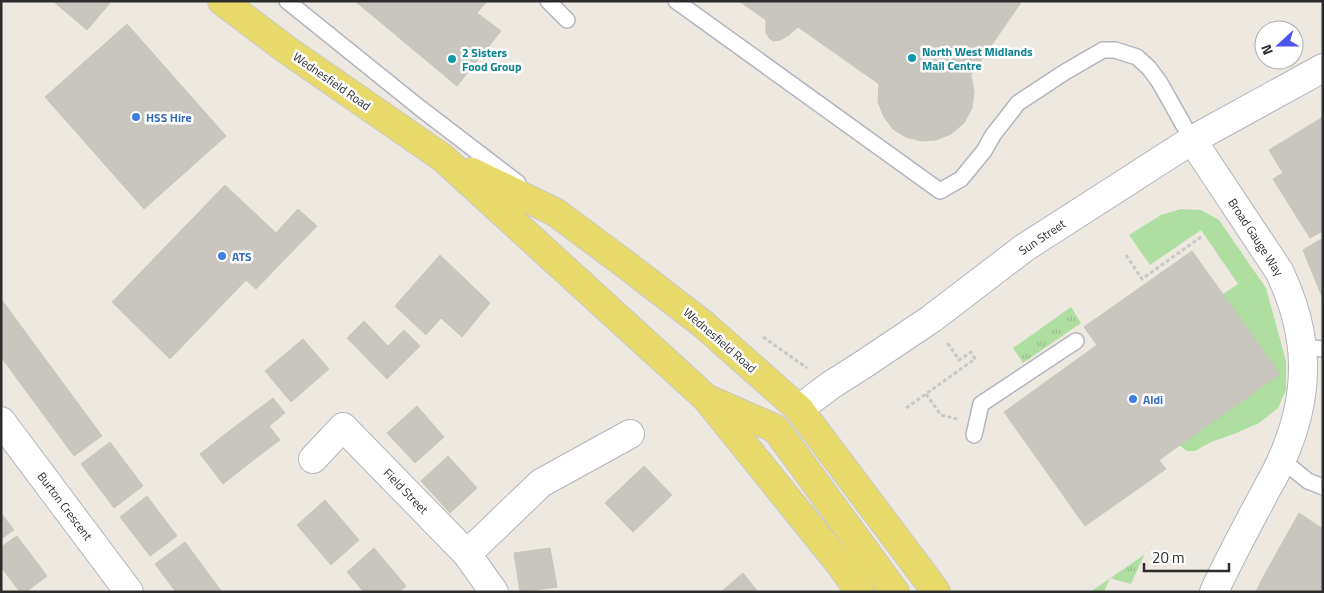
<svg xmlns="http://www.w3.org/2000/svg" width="1324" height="593" viewBox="0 0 1324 593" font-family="'Titillium Web',sans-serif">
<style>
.grass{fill:url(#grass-tufts)}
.garden{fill:#aedfa1}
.building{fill:#c8c6bf;stroke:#c8c5b9}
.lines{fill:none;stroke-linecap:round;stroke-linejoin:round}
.lane-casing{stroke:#b3b4be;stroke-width:18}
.street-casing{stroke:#b3b4be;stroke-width:30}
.primary-casing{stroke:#c8c8c8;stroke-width:30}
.path{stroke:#c8c8c8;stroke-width:3;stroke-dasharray:4 2.5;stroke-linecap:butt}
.lane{stroke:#fff;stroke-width:15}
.street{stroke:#fff;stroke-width:28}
.primary{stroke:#e7da6b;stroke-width:28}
.culture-dot{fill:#0f9aa8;stroke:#fff;stroke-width:2}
.shop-dot{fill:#3f7fe0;stroke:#fff;stroke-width:2}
.labels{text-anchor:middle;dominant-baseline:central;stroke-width:5;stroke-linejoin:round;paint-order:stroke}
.culture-label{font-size:12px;font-weight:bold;fill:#0d838f;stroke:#fff;text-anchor:start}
.street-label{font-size:12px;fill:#2c2c2c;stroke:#fff}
.shop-label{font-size:12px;font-weight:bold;fill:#366cbe;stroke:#fff;text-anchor:start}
</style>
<defs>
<pattern id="grass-tufts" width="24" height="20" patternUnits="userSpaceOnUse" patternTransform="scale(1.25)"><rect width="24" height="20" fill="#aedfa1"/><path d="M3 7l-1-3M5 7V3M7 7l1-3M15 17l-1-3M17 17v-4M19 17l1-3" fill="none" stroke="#96c08b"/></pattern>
</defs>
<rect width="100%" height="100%" fill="#ede9e0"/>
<g class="grass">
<path d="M 1071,307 L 1081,323 L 1023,363 L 1013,348 Z"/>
<path d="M 1144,555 L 1131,584 L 1110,578 L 1104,592 L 1090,592 Z"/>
</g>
<path class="garden" d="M 1181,209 L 1201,210 L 1219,220 L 1266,288 L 1286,361 L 1286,390 L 1278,408 L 1259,423 L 1234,434 L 1211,442 L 1195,451 L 1187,451 L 1179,445 L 1223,294 L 1238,284 L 1201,230 L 1150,265 L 1129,235 L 1161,215 Z"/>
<g class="building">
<path d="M 53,1 L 108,1 L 110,3 L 87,30 Z"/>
<path d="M 355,1 L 487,1 L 477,13 L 501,31 L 457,86 Z"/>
<path d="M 739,1 L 1022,1 L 971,75 L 974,91 L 972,108 L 964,123 L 951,134 L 936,140 L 921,141 L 906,137 L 893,129 L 884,117 L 878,102 L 879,84 L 798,27 L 789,35 L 780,40 L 773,41 L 769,38 L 766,33 L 766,20 Z"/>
<path d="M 127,24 L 226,136 L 144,209 L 45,97 Z"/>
<path d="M 1323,117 L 1323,231 L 1310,238 L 1273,179 L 1283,173 L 1269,150 Z"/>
<path d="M 225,185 L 276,233 L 298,209 L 317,226 L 256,289 L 246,280 L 170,359 L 112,302 Z"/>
<path d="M 1323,238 L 1323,299 L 1303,250 Z"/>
<path d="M 1192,251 L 1280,374 L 1159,460 L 1166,469 L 1085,526 L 1004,412 L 1097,345 L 1084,327 Z"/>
<path d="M 440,255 L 490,303 L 462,337 L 441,318 L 426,335 L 395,306 Z"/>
<path d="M 1,299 L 102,436 L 74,456 L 1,357 Z"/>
<path d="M 364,321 L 388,346 L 404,330 L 420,346 L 387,379 L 347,338 Z"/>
<path d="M 303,339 L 329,369 L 291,402 L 265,371 Z"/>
<path d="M 273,398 L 285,413 L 269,426 L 280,440 L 256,458 L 233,428 Z"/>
<path d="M 417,406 L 444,437 L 415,463 L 387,433 Z"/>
<path d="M 233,428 L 256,458 L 223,484 L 200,454 Z"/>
<path d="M 110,442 L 143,486 L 114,508 L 81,464 Z"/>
<path d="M 448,456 L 477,488 L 450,513 L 421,481 Z"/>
<path d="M 644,466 L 672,495 L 633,532 L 605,503 Z"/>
<path d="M 147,496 L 177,536 L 150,556 L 120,517 Z"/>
<path d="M 325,500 L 359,540 L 331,565 L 297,525 Z"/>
<path d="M 1,513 L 14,530 L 1,539 Z"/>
<path d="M 1299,513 L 1323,529 L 1323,592 L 1256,592 L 1262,579 Z"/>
<path d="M 17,536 L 47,576 L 26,592 L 20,592 L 1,567 L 1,547 Z"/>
<path d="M 185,542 L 222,592 L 176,592 L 155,564 Z"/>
<path d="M 374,548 L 406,586 L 399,592 L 364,592 L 347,572 Z"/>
<path d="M 550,548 L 557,587 L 520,592 L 514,553 Z"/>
<path d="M 743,573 L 758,592 L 721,592 Z"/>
</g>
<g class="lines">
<g class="lane-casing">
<g id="lane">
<path d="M 287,1 L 420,108 L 518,183"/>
<path d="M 548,1 L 567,20"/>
<path d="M 676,1 L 940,191 L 961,179 L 984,151 L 993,135 L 1018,103 L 1065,72 L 1103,50 L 1115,50 L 1137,57 L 1149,68 L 1160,83 L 1192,140"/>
<path d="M 1303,347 L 1323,349"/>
<path d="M 974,435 L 981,404 L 1076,341"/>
<path d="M 1282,460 L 1308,481 L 1323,487"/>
</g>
</g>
<g class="street-casing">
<g id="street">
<path d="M 1192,140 L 1279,271 C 1310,335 1311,394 1282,459 C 1277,472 1269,484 1263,496 C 1246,528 1229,559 1214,592"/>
<path d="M 799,409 L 831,385 L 864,364 L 931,319 L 1024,248 L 1192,140 L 1323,68"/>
<path d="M 1,421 L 129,592"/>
<path d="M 313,459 L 343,427 L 467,554 L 494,592"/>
<path d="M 467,554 L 541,483 L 630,434"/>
</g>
</g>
<g class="primary-casing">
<g id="primary">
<path d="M 222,1 L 287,50 L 443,158 L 707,399 L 840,564 L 860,592"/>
<path d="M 472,172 L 555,212 L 625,264 L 703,324 L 799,409 L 929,582 L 936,592"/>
<path d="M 710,400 L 776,429 L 895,592"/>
</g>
</g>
<g class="path">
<path d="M 1126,255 L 1142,279 L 1201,237"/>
<path d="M 763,337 L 807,368"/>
<path d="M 926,394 L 941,415 L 957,419"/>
<path d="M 906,408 L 975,359 L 971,352 L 959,360 L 947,342"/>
</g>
<use href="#lane" class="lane"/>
<use href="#street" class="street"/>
<use href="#primary" class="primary"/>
</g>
<g class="culture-dot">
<circle cx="912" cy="58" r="5"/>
<circle cx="452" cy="59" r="5"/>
</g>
<g class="shop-dot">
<circle cx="136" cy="117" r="5"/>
<circle cx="222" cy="256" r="5"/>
<circle cx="1133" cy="399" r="5"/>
</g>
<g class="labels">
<g class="culture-label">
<text x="922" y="51">North West Midlands<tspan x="922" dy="14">Mail Centre</tspan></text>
<text x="462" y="52">2 Sisters<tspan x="462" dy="14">Food Group</tspan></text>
</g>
<g class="street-label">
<text transform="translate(332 81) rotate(35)">Wednesfield Road</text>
<text transform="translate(1042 237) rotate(-34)">Sun Street</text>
<text transform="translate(1256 237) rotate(57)">Broad Gauge Way</text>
<text transform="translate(720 340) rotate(41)">Wednesfield Road</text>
<text transform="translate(406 491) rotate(46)">Field Street</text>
<text transform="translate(65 506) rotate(53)">Burton Crescent</text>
</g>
<g class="shop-label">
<text x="146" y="117">HSS Hire</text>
<text x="232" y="256">ATS</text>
<text x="1143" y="399">Aldi</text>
</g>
</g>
<rect width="1324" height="593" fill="none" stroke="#2c2c2c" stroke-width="5"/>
<g transform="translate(1279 45) rotate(249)"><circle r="24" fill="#ffffff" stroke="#ababab"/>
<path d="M0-4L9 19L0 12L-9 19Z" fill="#4c56ed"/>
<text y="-8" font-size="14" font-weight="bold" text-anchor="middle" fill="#2c2c2c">N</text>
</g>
<path d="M1144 563v8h85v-8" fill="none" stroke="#2c2c2c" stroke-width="2.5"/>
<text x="1152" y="563" font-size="15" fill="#2c2c2c" stroke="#ffffff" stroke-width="4" paint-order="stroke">20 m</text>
</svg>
